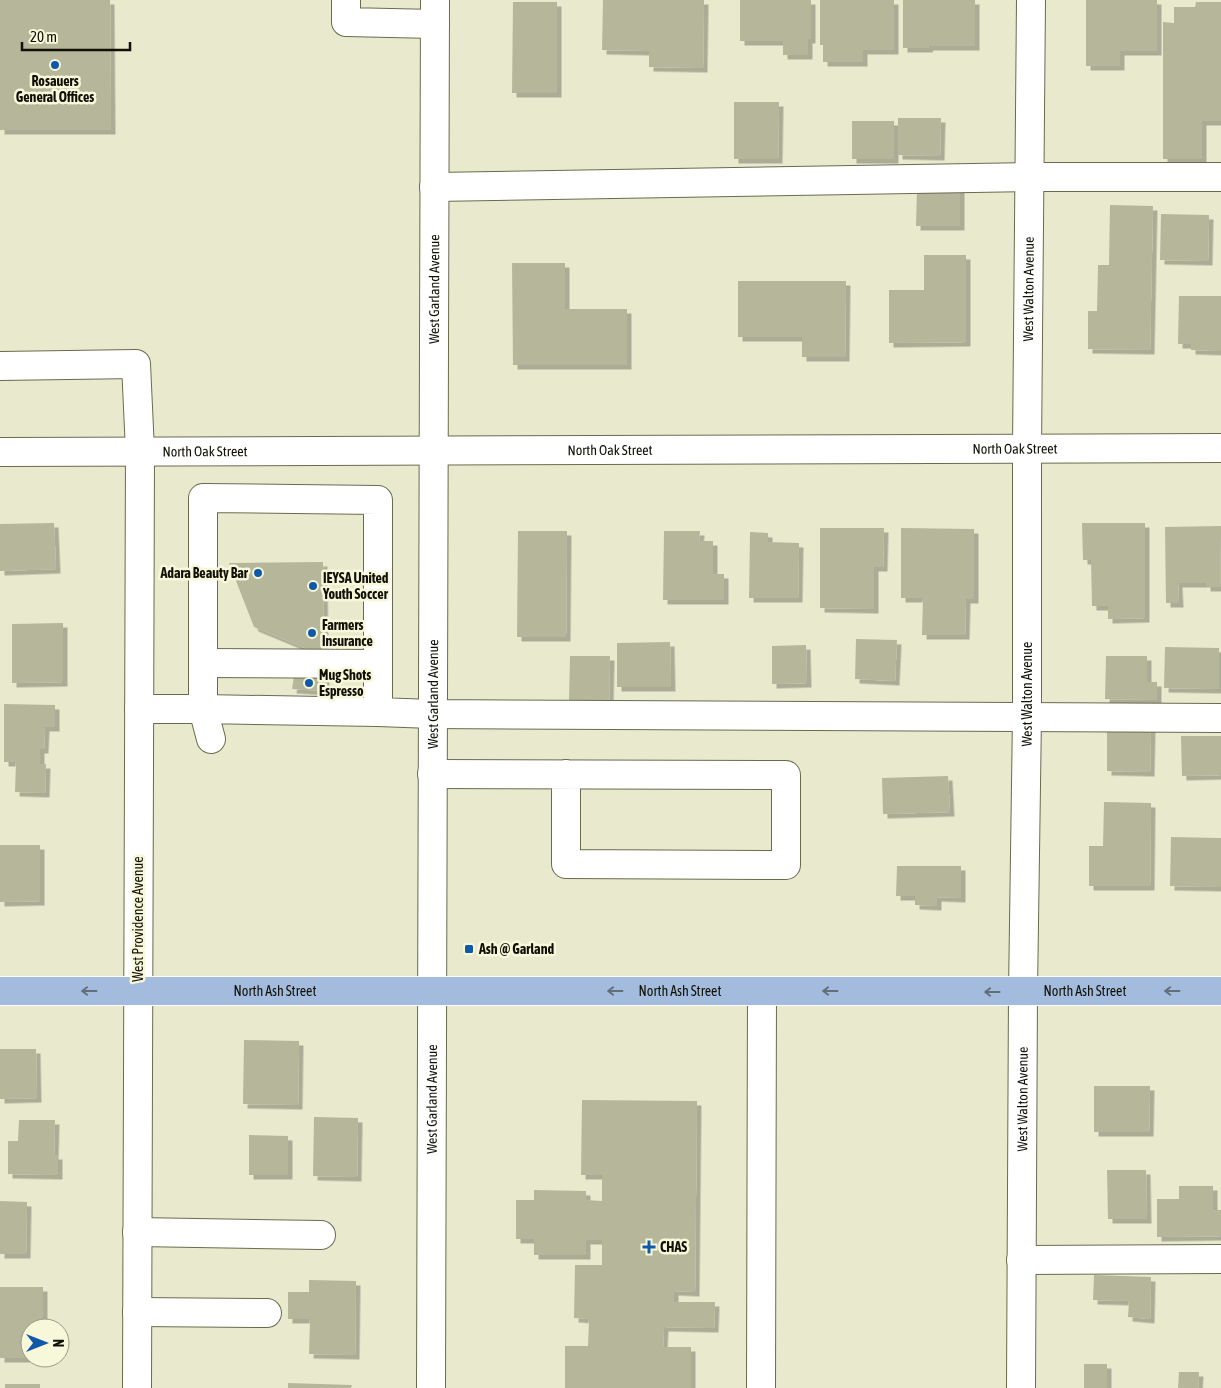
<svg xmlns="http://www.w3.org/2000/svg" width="1221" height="1388" viewBox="0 0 1221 1388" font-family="'Asap Condensed',sans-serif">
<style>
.building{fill:#b6b69b;filter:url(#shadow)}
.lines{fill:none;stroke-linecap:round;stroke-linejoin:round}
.minor-casing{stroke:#6a6a51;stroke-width:30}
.major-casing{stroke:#fff;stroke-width:30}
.minor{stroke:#fff;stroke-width:28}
.major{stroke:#a3bcdd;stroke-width:28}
.oneway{stroke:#616f7d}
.poi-dot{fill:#1059a9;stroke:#f7f7da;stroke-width:2}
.labels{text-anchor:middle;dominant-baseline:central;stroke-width:5;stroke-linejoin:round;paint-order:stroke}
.poi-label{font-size:14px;font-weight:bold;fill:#111007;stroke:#f7f7da;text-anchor:start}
.street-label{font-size:14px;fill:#111007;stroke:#f7f7da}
</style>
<defs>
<filter id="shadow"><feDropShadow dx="4.5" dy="4.5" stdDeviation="0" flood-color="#0004"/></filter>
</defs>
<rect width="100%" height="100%" fill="#e9eacd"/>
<g class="building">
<path d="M 0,0 L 110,0 L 111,130 L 0,130 Z"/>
<path d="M 603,0 L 704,0 L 703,68 L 649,67 L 649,51 L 602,50 Z"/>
<path d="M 740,0 L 811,0 L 811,39 L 808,39 L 808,55 L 783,55 L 783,41 L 740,41 Z"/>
<path d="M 820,0 L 894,0 L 894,50 L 863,50 L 863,62 L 823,62 L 823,45 L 820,45 Z"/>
<path d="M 903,0 L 975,0 L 975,46 L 929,46 L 928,48 L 903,48 Z"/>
<path d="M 1086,0 L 1157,0 L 1157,51 L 1120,51 L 1120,66 L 1086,66 Z"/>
<path d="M 513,2 L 557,2 L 557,93 L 512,93 Z"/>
<path d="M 1196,2 L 1221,2 L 1221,121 L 1202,121 L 1202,159 L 1163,159 L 1163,22 L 1174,23 L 1174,7 L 1195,7 Z"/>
<path d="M 734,102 L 779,102 L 778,159 L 734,159 Z"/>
<path d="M 898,118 L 941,118 L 940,156 L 898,155 Z"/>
<rect x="852" y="121" width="42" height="38"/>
<path d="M 917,187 L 960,188 L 960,226 L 916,226 Z"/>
<path d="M 1110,205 L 1153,206 L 1150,350 L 1088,349 L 1088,311 L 1097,311 L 1098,265 L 1109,265 Z"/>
<path d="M 1161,214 L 1209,215 L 1208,261 L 1160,260 Z"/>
<path d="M 924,255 L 966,255 L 966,342 L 889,343 L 889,290 L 924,290 Z"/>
<path d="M 512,263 L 565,263 L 565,309 L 627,309 L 627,365 L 513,365 Z"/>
<path d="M 738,281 L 846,281 L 845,357 L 802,357 L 802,337 L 738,337 Z"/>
<path d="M 1179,296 L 1221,296 L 1221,351 L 1191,350 L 1191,344 L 1178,344 Z"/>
<path d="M 54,523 L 56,569 L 0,571 L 0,524 Z"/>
<path d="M 1082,523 L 1145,523 L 1145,618 L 1108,619 L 1108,606 L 1092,606 L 1091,560 L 1083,560 Z"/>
<path d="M 1221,526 L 1220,587 L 1206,587 L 1206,583 L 1178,583 L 1179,603 L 1166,603 L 1165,527 Z"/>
<path d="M 820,528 L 884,528 L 883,567 L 874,567 L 874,609 L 820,608 Z"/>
<path d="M 901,528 L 974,529 L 974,599 L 966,599 L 965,635 L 922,635 L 923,598 L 901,598 Z"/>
<path d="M 518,531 L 567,531 L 566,637 L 517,637 Z"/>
<path d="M 664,531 L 700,531 L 699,541 L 713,541 L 713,574 L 724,574 L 724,600 L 663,600 Z"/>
<path d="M 750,532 L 768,533 L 768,542 L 799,543 L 798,598 L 749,598 Z"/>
<path d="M 323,562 L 324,656 L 254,627 L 229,563 Z"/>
<path d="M 63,623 L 63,682 L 12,683 L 12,624 Z"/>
<path d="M 856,639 L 897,640 L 895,681 L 855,679 Z"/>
<path d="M 670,642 L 671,687 L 617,687 L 617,643 Z"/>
<path d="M 806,645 L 807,683 L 772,684 L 772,646 Z"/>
<path d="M 1165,647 L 1219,648 L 1219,689 L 1164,688 Z"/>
<path d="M 570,656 L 610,656 L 609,702 L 569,701 Z"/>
<path d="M 1106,656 L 1147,656 L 1147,682 L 1157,682 L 1157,700 L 1105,699 Z"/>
<path d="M 294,676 L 325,677 L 324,691 L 292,689 Z"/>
<path d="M 4,704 L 55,705 L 55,727 L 45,727 L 44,749 L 40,749 L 40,764 L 46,764 L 45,793 L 15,792 L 16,762 L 4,762 Z"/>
<path d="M 1107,727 L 1151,727 L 1150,772 L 1107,771 Z"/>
<path d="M 1181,736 L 1221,736 L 1221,775 L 1182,776 Z"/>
<path d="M 948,776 L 950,812 L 883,814 L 882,778 Z"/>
<path d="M 1104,802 L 1151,803 L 1150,886 L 1089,886 L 1089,846 L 1103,846 Z"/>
<path d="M 1171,837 L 1221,838 L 1221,887 L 1170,886 Z"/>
<path d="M 0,845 L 40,845 L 40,901 L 0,902 Z"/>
<path d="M 897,866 L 961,866 L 961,898 L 937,897 L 937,906 L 915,905 L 915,896 L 896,896 Z"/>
<path d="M 244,1040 L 299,1041 L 298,1105 L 243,1104 Z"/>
<path d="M 0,1049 L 36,1049 L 37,1098 L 0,1099 Z"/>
<path d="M 1094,1086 L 1150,1086 L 1149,1132 L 1094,1132 Z"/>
<path d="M 582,1100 L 697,1101 L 695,1292 L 674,1291 L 674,1302 L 715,1302 L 714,1328 L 664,1327 L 663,1347 L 691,1347 L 691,1388 L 565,1388 L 565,1346 L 588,1346 L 589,1319 L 574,1318 L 575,1265 L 602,1265 L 602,1240 L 586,1240 L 586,1255 L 534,1255 L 534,1239 L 516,1239 L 516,1200 L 534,1200 L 534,1190 L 586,1191 L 586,1200 L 602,1201 L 602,1175 L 581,1175 Z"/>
<path d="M 314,1117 L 358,1118 L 357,1177 L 313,1176 Z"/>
<path d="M 19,1120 L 55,1120 L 54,1155 L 58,1155 L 58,1175 L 8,1174 L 8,1141 L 18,1141 Z"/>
<path d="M 249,1135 L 288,1136 L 288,1175 L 249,1175 Z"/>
<path d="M 1107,1170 L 1146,1170 L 1147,1219 L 1108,1219 Z"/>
<path d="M 1179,1186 L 1213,1186 L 1213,1210 L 1221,1210 L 1221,1236 L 1157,1237 L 1157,1199 L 1179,1199 Z"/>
<path d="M 0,1201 L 27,1202 L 26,1254 L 0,1254 Z"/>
<path d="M 1094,1275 L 1151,1277 L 1150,1319 L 1128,1317 L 1129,1301 L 1093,1300 Z"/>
<path d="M 309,1280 L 356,1281 L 355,1355 L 309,1354 L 310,1319 L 288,1319 L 288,1292 L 309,1292 Z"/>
<path d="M 0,1287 L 43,1287 L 43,1328 L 30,1328 L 30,1358 L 0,1358 Z"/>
<rect x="1084" y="1364" width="23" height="24"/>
<path d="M 1179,1372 L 1199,1372 L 1198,1388 L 1178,1388 Z"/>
<path d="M 288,1383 L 352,1385 L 351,1388 L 288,1388 Z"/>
<rect x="5" y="1384" width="35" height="4"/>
</g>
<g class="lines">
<g class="minor-casing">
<g id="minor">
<path d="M 346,0 L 346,22 L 435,24"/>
<path d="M 434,187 L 1029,177 L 1221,177"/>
<path d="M 0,366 L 136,364 L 140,451 L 137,1388"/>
<path id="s1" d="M 0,452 L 1221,448"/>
<path d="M 203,663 L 378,664"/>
<path d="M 139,709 L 203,709 L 203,498 L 378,500 L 378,712 L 432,714 L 1221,718"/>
<path d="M 211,739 L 203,709 L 378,712"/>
<path d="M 432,774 L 786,775 L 786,865 L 566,864 L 566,774"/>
<path d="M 137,1232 L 321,1235"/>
<path d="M 1021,1260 L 1221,1259"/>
<path d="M 137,1312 L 267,1313"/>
<path id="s2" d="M 431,1388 L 435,0"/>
<path d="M 761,1388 L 762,991"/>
<path id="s3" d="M 1021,1388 L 1023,992 L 1027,716 L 1027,449 L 1031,0"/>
</g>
</g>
<g class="major-casing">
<g id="major">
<path id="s4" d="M 0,991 L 1221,991"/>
</g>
</g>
<use href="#minor" class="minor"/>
<use href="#major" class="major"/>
</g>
<defs><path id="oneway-shaft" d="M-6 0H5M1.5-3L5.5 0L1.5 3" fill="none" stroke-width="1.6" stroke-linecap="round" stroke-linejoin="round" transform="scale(1.25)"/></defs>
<g class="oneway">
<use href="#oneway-shaft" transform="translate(89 991) rotate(180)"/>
<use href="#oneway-shaft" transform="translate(615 991) rotate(-180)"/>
<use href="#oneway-shaft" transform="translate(830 991) rotate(-180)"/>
<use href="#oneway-shaft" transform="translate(1172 991) rotate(180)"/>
<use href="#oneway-shaft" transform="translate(992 992) rotate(-180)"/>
</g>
<g class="poi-dot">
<circle cx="55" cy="65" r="5"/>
<circle cx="258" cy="573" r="5"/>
<circle cx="313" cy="586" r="5"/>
<circle cx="312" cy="633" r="5"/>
<circle cx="309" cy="683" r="5"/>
<rect x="464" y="944" width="10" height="10" rx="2.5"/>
<path d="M646.5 1239.5h5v5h5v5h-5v5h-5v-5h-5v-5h5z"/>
</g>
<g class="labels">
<g class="poi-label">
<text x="55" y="81" text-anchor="middle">Rosauers<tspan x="55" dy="16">General Offices</tspan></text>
<text x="248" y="573" text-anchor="end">Adara Beauty Bar</text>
<text x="323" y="578">IEYSA United<tspan x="323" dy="16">Youth Soccer</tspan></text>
<text x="322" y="625">Farmers<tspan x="322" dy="16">Insurance</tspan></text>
<text x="319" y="675">Mug Shots<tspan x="319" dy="16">Espresso</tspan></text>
<text x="479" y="949">Ash @ Garland</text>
<text x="660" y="1247">CHAS</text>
</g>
<g class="street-label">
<text stroke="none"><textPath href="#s2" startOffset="1099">West Garland Avenue</textPath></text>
<text stroke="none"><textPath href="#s3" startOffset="1099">West Walton Avenue</textPath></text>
<text stroke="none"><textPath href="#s1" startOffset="1015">North Oak Street</textPath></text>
<text stroke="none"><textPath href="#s1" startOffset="610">North Oak Street</textPath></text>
<text stroke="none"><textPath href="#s1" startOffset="205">North Oak Street</textPath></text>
<text stroke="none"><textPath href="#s2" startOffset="694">West Garland Avenue</textPath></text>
<text stroke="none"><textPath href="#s3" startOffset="694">West Walton Avenue</textPath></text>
<text transform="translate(138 919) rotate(-90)">West Providence Avenue</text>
<text stroke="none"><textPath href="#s4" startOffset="275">North Ash Street</textPath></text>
<text stroke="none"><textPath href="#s4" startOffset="680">North Ash Street</textPath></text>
<text stroke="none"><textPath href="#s4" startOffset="1085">North Ash Street</textPath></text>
<text stroke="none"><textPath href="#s2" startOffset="289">West Garland Avenue</textPath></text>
<text stroke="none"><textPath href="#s3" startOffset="289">West Walton Avenue</textPath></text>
</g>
</g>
<g transform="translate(45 1343) rotate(90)"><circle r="24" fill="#f7f7da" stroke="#9b9b86"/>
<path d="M0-4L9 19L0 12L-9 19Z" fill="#1059a9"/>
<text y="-8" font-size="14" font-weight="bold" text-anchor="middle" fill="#111007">N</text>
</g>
<path d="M22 42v8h108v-8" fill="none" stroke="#111007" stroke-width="2.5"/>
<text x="30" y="42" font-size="15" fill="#111007" stroke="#f7f7da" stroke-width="4" paint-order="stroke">20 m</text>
</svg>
